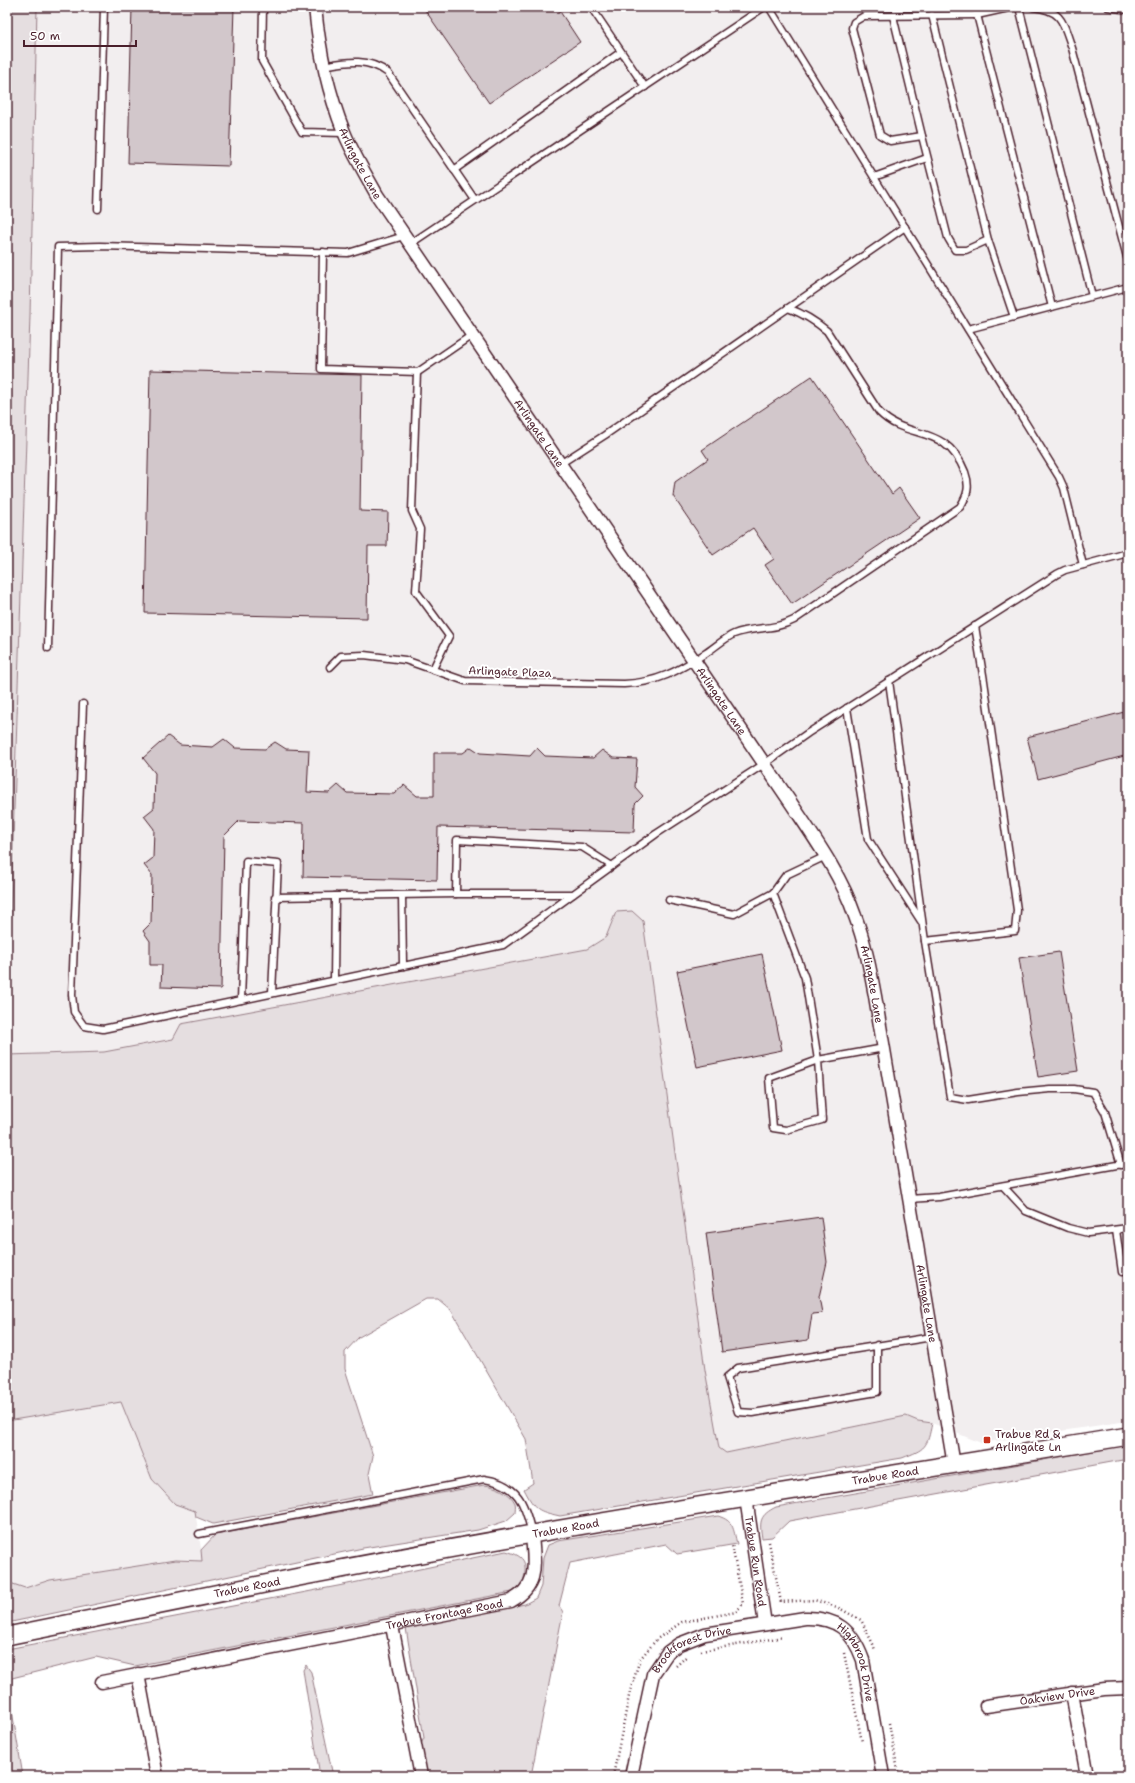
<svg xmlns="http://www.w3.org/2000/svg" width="1135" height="1783" viewBox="0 0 1135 1783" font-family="'Shantell Sans',sans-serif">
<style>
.built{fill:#f2eeef}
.green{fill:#e5dee0;stroke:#987e86}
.building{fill:#d2c7cb;stroke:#4a1f2b}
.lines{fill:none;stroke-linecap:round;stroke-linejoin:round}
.service-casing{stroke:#4a1f2b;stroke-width:9}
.minor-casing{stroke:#4a1f2b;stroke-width:15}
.secondary-casing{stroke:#4a1f2b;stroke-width:20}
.path{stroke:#4a1f2b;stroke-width:2.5;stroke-dasharray:1 3;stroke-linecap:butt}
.service{stroke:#fff;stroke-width:6}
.minor{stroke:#fff;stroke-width:12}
.secondary{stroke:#fff;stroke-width:17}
.poi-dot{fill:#c8321e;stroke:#fff;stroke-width:1.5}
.labels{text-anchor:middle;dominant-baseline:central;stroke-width:4;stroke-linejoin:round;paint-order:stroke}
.street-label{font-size:11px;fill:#4a1f2b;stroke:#fff}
.poi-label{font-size:11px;fill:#4a1f2b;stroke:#fff;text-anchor:start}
</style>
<rect width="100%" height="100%" fill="#fff"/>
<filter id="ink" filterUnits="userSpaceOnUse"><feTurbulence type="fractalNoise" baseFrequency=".025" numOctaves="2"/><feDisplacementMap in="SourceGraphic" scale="8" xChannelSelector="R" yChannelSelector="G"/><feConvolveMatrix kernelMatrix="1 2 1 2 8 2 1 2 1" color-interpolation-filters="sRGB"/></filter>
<g filter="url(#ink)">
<g class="built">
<path d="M 37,7 L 1128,7 L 1128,1421 L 981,1443 L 932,1423 L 918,1421 L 906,1416 L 726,1453 L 719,1448 L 616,912 L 606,937 L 587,949 L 181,1024 L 173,1039 L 104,1052 L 7,1055 L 30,315 Z"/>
<path d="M 121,1402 L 152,1479 L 175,1504 L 195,1511 L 203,1561 L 175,1560 L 50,1580 L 25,1588 L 7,1582 L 7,1421 Z"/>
</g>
<g class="green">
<path d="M 7,7 L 37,7 L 30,315 L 7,1028 Z"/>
<path d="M 632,911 L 643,921 L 705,1370 L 719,1448 L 726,1453 L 906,1416 L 918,1421 L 932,1423 C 927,1448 926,1449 902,1458 L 560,1516 C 537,1511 535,1510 524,1489 L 533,1483 L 526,1439 L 451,1310 L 438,1299 L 426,1299 L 359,1337 L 345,1352 L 345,1369 L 373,1456 L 369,1474 L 373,1494 L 213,1524 L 196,1517 L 195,1511 L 175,1504 L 152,1479 L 121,1402 L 7,1421 L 7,1055 L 104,1052 L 173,1039 L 181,1024 L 587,949 L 606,937 L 616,912 Z"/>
<path d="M 1128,1445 L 1128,1459 L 789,1521 L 772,1537 L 762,1538 C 759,1521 760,1515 776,1507 Z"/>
<path d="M 484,1485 C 495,1486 510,1492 515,1503 C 516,1505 515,1510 515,1513 L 506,1521 L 478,1530 L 363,1548 L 7,1623 L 7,1582 L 25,1588 L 50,1580 L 175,1560 L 202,1561 L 201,1550 L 215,1535 Z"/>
<path d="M 718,1516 C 734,1521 733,1528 737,1544 L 677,1554 L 666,1544 L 570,1563 L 559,1606 L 563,1612 L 531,1776 L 423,1776 L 418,1750 L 424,1738 L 406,1628 L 525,1604 L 536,1598 L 541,1586 L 543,1558 L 548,1545 L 558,1541 Z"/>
<path d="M 506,1551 C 527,1557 527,1563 523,1584 L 512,1592 L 135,1666 L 96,1657 L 12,1678 L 11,1705 L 23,1776 L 7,1776 L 7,1649 L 343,1585 Z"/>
<path d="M 306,1665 L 311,1672 L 333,1776 L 320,1776 L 303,1670 Z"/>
</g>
<g class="building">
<path d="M 132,7 L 234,7 L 229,166 L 128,163 Z"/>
<path d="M 423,7 L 557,7 L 580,42 L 489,103 Z"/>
<path d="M 150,370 L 362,375 L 360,511 L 388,512 L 387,546 L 368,546 L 367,618 L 145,613 Z"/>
<path d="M 812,376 L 892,494 L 899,488 L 920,518 L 792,604 L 765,565 L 774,559 L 753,528 L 713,555 L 673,496 L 675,482 L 708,459 L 702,450 Z"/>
<path d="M 1128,711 L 1128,755 L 1038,779 L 1027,737 Z"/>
<path d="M 168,736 L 180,745 L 213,747 L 224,739 L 235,748 L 265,749 L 275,742 L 286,749 L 309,750 L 307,792 L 329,793 L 338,785 L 347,793 L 394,794 L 404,785 L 417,796 L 434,796 L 434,753 L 463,753 L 471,747 L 480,753 L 530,756 L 537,748 L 545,756 L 593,758 L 602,750 L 613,758 L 637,759 L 635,787 L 643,796 L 635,804 L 634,832 L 438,827 L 437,880 L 303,877 L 304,823 L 239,821 L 224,836 L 221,989 L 161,987 L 162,965 L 150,965 L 150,941 L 143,931 L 151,923 L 152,875 L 144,865 L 153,858 L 154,829 L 144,816 L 154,808 L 155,773 L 143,758 Z"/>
<path d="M 1059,952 L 1078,1071 L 1038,1077 L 1019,958 Z"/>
<path d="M 762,954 L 782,1050 L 697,1067 L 677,971 Z"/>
<path d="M 821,1217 L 827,1262 L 819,1297 L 822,1313 L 812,1314 L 808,1340 L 722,1352 L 706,1233 Z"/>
</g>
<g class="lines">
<g class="service-casing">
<g id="service">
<path d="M 263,7 L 262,61 L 302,132 L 344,133"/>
<path d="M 591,7 L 645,87"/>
<path d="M 769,7 L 1059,477 L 1064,488 L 1083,565"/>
<path d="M 975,7 L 1052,307"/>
<path d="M 1013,7 L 977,15 L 864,16 L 854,22 L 852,28 L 880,135 L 890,141 L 922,136 L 948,238 L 955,250 L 966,250 L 988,240 L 1014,317"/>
<path d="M 1019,7 L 1092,296"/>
<path d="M 1033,7 C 1063,10 1063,23 1072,48 L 1128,261"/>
<path d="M 1108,7 L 1128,10"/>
<path d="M 932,15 L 988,240"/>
<path d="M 893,16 L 922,136"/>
<path d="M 323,66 C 346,62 367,57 388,73 L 475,200"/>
<path d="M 454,170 L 621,52"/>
<path d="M 874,177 L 927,158"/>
<path d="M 98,209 L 104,7"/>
<path d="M 410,244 L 764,7"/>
<path d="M 323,252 L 321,369 L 418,372 L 472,335"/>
<path d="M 968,329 L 1128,287"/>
<path d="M 417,372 L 412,511 L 420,529 L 416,591 L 449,636 L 433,669"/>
<path d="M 560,464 L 605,435 L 905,227"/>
<path d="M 975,626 L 984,681 L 1017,910 L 1015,931 L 925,941 L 950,1097 L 968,1100 L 1018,1092 L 1050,1089 L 1074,1089 L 1093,1092 L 1105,1112 L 1121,1165"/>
<path d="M 48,648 L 58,247 L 100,246 L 348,253 L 404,236"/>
<path d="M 330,667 L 341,656 L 364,655 L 405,660 L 465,681 L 624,684 C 657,683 678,671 706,653 C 715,647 725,638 734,634 C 753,626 773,631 794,620 L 960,507 C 968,495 970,486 965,472 C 945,422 908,442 879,412 L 827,331 C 814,320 804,314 788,308"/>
<path d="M 889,681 L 925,941"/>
<path d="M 83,704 L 72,995 L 74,1012 L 84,1026 L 103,1029 L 503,945 L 656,834 L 764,764 L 808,733 L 1057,574 L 1065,570 L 1128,553"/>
<path d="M 847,708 L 868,839 L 921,921"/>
<path d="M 773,893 L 786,875 L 826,856"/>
<path d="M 456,894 L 573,894"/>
<path d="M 402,895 L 403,966"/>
<path d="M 275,897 L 456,894 L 457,840 L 582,847 L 612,866"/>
<path d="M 669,900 L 734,914 L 773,893 L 805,978 L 818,1060 L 822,1120 L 786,1130 L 773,1128 L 769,1078 L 818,1060 L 884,1048"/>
<path d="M 334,980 L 335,896"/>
<path d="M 241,1000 L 246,861 L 278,864 L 272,993"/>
<path d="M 1003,1186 L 1026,1211 L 1068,1228 L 1088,1233 L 1128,1228"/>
<path d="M 909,1199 L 939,1197 L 1128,1163"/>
<path d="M 1116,1230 L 1122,1272 L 1128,1271"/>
<path d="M 877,1345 L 877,1392 L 753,1413 L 738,1412 L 727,1377 L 738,1368 L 932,1337"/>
<path d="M 199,1534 L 484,1479 C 518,1484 525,1503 532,1534"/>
</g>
</g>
<g class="minor-casing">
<g id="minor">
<path id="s1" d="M 315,7 C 319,50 328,92 344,132 C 353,154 366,175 377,195 L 791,803 C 815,839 841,875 855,916 C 865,942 870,969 875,996 L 954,1465"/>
<path id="s2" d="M 746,1498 L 765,1624"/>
<path d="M 392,1626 L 421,1776"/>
<path d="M 138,1674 L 157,1776"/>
<path id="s3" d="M 102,1682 L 511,1601 C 540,1585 534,1564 532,1535"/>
<path d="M 1072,1693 L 1087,1776"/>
<path id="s4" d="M 986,1706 L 1104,1689 L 1128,1688"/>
<path id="s5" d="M 631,1776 L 653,1674 L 668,1652 L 679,1644 L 705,1634 L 805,1618 C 837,1617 852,1630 863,1660 L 883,1776"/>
</g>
</g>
<g class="secondary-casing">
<g id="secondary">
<path id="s6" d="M 7,1636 C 104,1616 201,1596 299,1577 C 574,1523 851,1482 1128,1436"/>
</g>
</g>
<g class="path">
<path d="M 769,1542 L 781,1602 L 814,1600 L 837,1607 L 861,1620 L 873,1644 L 875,1650"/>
<path d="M 701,1651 L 783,1637"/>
<path d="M 844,1653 L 862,1742"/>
<path d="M 676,1666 L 686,1657"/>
<path d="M 889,1723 L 899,1776"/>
<path d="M 613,1776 L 630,1691 L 640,1659 L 657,1639 L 682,1622 L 736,1612 L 743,1604 L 732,1545"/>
</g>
<use href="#service" class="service"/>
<use href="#minor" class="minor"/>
<use href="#secondary" class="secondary"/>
</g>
</g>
<rect class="poi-dot" x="983" y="1436" width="8" height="8" rx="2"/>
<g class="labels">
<g class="street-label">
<text stroke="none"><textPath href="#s1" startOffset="164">Arlingate Lane</textPath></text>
<text stroke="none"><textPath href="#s1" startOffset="488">Arlingate Lane</textPath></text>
<text transform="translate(510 672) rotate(2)">Arlingate Plaza</text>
<text stroke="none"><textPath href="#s1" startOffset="812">Arlingate Lane</textPath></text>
<text stroke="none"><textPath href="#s1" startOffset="1136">Arlingate Lane</textPath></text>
<text stroke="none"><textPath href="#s1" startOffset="1460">Arlingate Lane</textPath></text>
<text stroke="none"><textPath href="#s6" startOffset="893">Trabue Road</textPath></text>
<text stroke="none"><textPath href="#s6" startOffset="569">Trabue Road</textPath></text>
<text stroke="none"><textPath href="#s2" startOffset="64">Trabue Run Road</textPath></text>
<text stroke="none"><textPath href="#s6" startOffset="245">Trabue Road</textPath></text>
<text stroke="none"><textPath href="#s3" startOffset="349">Trabue Frontage Road</textPath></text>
<text stroke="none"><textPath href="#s5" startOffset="153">Brookforest Drive</textPath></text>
<text stroke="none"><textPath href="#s5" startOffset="351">Highbrook Drive</textPath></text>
<text stroke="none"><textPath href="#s4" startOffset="72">Oakview Drive</textPath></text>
</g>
<g class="poi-label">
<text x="995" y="1434">Trabue Rd &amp;<tspan x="995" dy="13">Arlingate Ln</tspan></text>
</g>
</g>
<rect width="1135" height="1783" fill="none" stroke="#fff" stroke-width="24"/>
<rect x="12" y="12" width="1111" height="1759" fill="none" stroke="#4a1f2b" stroke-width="1.5" filter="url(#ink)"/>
<path d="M24 40v6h112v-6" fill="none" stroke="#4a1f2b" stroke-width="2"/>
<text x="30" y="40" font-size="12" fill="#4a1f2b" stroke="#ffffff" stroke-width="3" paint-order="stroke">50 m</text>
</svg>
